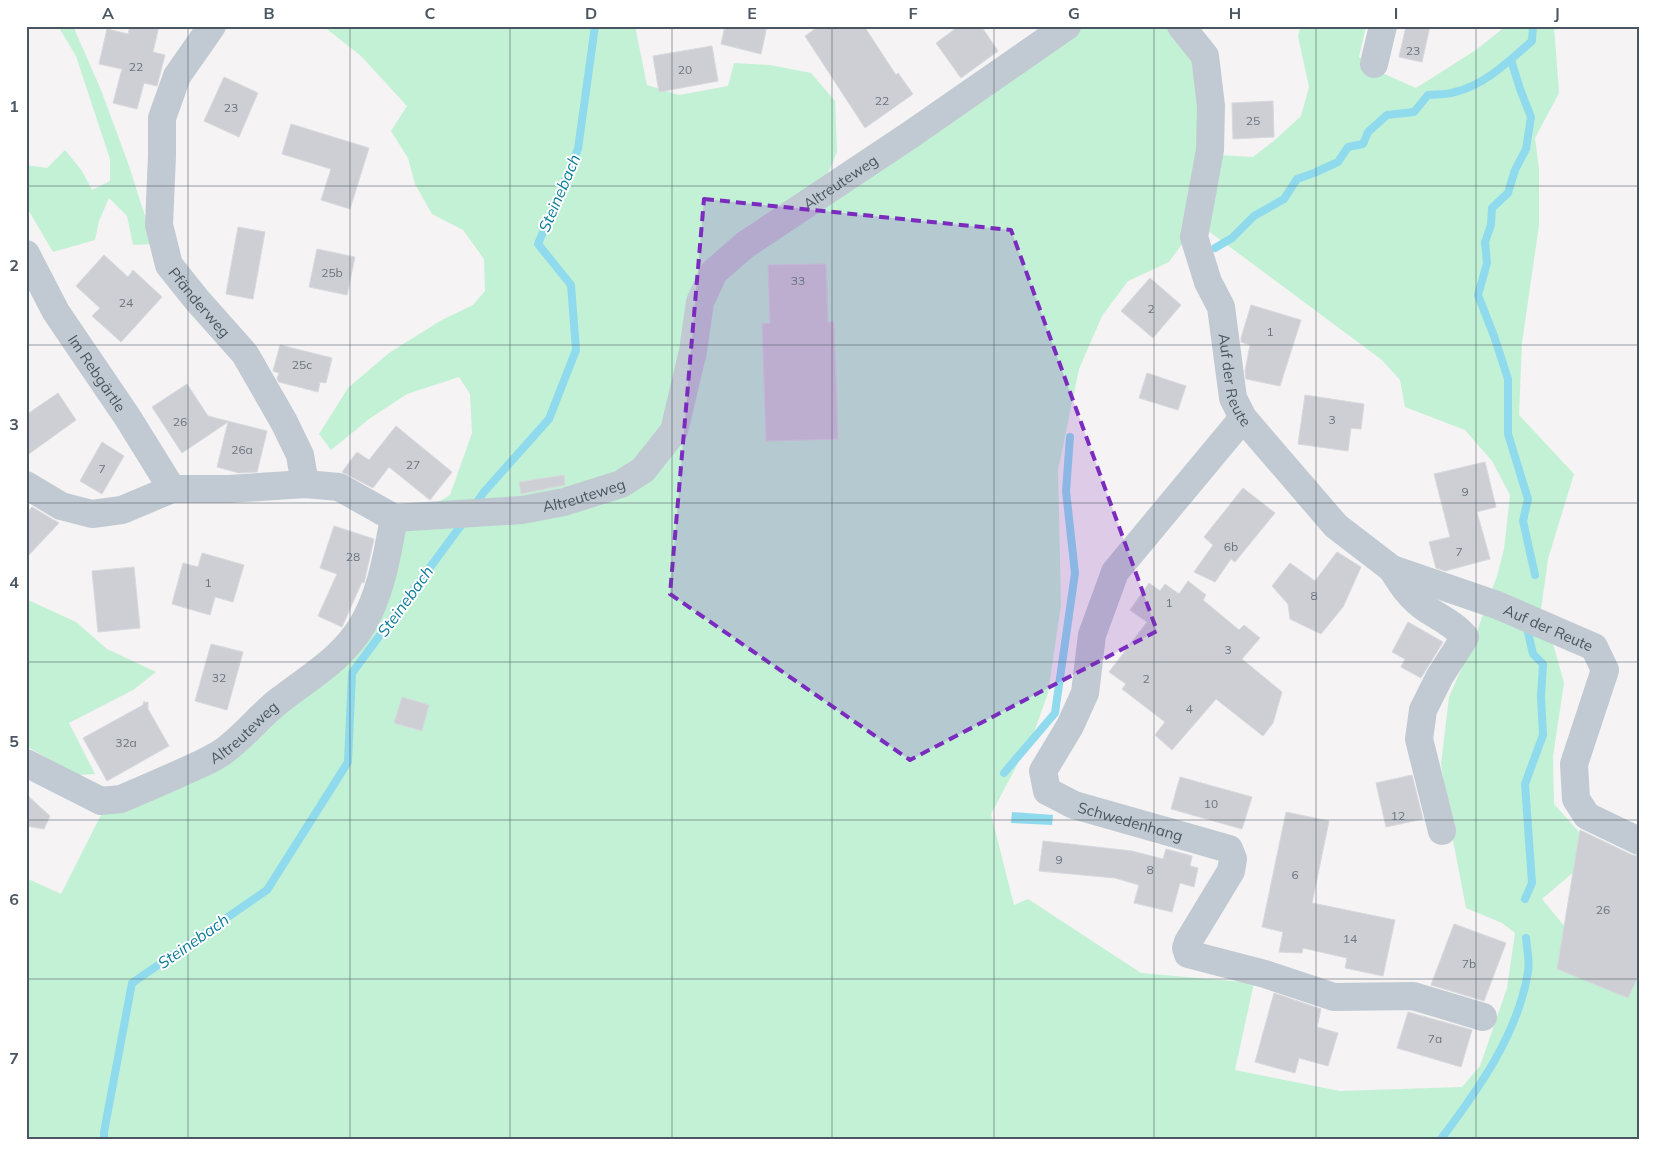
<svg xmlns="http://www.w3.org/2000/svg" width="1665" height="1165" viewBox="0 0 1665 1165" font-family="Mulish,sans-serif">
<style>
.green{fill:#c3f1d5}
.water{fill:#90daee}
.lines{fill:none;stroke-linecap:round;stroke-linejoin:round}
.stream{stroke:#90daee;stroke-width:8}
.building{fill:#cdcfd5;stroke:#d7d9de}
.minor{stroke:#c1cad2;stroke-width:28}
.marked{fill:#7b2cbf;fill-opacity:0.2;stroke:#7b2cbf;stroke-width:4;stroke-dasharray:10 6;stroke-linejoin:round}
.grid{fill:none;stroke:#4a5661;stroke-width:1;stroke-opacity:0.55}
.labels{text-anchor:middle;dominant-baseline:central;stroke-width:4;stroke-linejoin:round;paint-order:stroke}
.number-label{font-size:12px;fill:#6b747e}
.street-label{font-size:15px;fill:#4a5661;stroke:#fff}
.water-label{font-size:16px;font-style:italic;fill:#0c7c9b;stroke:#fff}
.neatline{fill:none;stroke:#4a5661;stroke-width:2}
.grid-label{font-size:16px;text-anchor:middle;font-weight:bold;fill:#4a5661}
</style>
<rect width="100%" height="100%" fill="#f5f3f3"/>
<g class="green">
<path d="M 58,26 L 73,26 L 101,90 L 128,163 L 154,244 L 133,245 L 127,216 L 109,198 L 99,221 L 95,240 L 53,252 L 26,206 L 26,165 L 47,168 L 65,150 L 82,171 L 92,190 L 110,181 L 110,159 L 76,56 Z"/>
<path d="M 323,26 L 635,26 L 647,85 L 679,95 L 728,86 L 734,63 L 770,65 L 811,73 L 835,101 L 837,152 L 828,173 L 1080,26 L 1169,26 L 1193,56 L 1203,154 L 1185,240 L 1169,262 L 1128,281 L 1102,316 L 1079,369 L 1058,470 L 1061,605 L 1048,693 L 1033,735 L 991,814 L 1014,905 L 1028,899 L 1141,973 L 1254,983 L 1235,1070 L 1340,1091 L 1462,1087 L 1480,1066 L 1507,988 L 1515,933 L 1502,923 L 1466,908 L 1452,835 L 1441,764 L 1449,697 L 1472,645 L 1497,576 L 1504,549 L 1510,495 L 1492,461 L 1465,430 L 1405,407 L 1400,380 L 1382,360 L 1207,230 L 1219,155 L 1253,157 L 1276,139 L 1301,116 L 1309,87 L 1298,36 L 1301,26 L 1366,26 L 1359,57 L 1382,73 L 1416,88 L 1476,50 L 1506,26 L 1554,26 L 1559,93 L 1535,138 L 1539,169 L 1539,225 L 1522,343 L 1519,415 L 1574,474 L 1548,559 L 1540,617 L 1554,647 L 1564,683 L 1553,756 L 1554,804 L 1597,852 L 1542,899 L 1584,950 L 1639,968 L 1639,1139 L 26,1139 L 26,878 L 61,894 L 102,813 L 329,677 L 399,526 L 450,495 L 472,433 L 470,394 L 459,377 L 407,394 L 369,419 L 331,450 L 319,434 L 348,388 L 389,353 L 440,321 L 473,305 L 485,291 L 484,259 L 463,230 L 432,214 L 415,184 L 408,158 L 391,131 L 407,106 L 361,56 Z"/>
<path d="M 26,599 L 76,622 L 107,649 L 156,672 L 133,690 L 69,723 L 95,774 L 77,775 L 26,746 Z"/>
</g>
<path class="water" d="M 1012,812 L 1053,815 L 1052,825 L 1011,823 Z"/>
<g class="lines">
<g class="stream">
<path d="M 1511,60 L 1520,89 L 1531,117 L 1526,149 L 1515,170 L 1508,193 L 1492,208 L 1491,225 L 1485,242 L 1487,263 L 1478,295 L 1494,336 L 1508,379 L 1508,434 L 1528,499 L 1523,521 L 1535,575"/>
<path d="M 1215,248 L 1232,238 L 1254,216 L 1284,199 L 1297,179 L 1314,173 L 1338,162 L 1348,147 L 1363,144 L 1368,132 L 1387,115 L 1414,112 L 1428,95 C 1437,94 1447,95 1455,92 C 1485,85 1509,61 1532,41 L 1533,26"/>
<path d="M 474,506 L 484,492 L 549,419 L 576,350 L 571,285 L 538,244 L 578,149 L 595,26"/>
<path d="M 1004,773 L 1055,713 L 1075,573 L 1066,491 L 1070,437"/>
<path d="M 1525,899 L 1532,883 L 1525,784 L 1543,735 L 1541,696 L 1543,664 L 1533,654 L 1527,628"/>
<path d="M 104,1139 L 104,1132 L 132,983 L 267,890 L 348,762 L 352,673 L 465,520"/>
<path d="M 1441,1139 C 1478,1090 1518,1034 1528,972 C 1530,962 1527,949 1526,938"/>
</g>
</g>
<g class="building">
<path d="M 130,26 L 159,26 L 153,52 L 165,55 L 157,86 L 144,83 L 137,109 L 113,103 L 122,69 L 99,64 L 107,29 L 128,34 Z"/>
<path d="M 725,26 L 767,26 L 761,54 L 721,44 Z"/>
<path d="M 819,26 L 864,26 L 896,75 L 898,73 L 913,94 L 865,128 L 805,36 Z"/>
<path d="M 959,26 L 981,26 L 998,51 L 961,78 L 936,43 Z"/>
<path d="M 1406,26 L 1430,26 L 1422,62 L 1399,57 Z"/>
<path d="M 712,46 L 718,81 L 659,92 L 653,56 Z"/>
<path d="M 224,77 L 258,93 L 239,137 L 204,121 Z"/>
<path d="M 1273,101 L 1274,137 L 1233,139 L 1232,103 Z"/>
<path d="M 291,124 L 369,148 L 350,209 L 321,200 L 331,169 L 282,154 Z"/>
<path d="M 238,227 L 265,232 L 253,299 L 226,294 Z"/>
<path d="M 317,249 L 355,257 L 347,295 L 309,287 Z"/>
<path d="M 104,255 L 128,277 L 133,270 L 162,297 L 121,342 L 92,316 L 100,308 L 76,286 Z"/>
<path d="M 826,264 L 828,322 L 834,322 L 838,439 L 766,441 L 762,324 L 770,323 L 768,265 Z"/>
<path d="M 1150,278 L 1181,305 L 1153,338 L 1121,311 Z"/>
<path d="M 1251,305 L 1301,320 L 1280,386 L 1246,379 L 1245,371 L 1250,345 L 1241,342 L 1241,338 Z"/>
<path d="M 280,345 L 332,358 L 326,383 L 320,382 L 318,392 L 279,382 L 277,379 L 279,373 L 273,371 Z"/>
<path d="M 1147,373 L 1186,386 L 1178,410 L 1139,398 Z"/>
<path d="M 187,384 L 208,416 L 267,431 L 257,472 L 239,473 L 217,467 L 228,422 L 182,453 L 152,407 Z"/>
<path d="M 58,393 L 76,420 L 26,456 L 26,415 Z"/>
<path d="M 1305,395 L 1364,404 L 1361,429 L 1351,428 L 1348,451 L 1298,444 Z"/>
<path d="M 396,426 L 452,472 L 430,500 L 389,467 L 373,488 L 342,472 L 357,452 L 369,460 Z"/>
<path d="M 102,442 L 124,456 L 102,494 L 80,481 Z"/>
<path d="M 1485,462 L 1496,507 L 1477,512 L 1490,559 L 1445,571 L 1436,568 L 1429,542 L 1450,537 L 1434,474 Z"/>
<path d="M 564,475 L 565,485 L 521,494 L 519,482 Z"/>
<path d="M 1243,488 L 1275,513 L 1235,562 L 1231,559 L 1215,582 L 1194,572 L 1213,545 L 1204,537 Z"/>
<path d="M 32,507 L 59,523 L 26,558 L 26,513 Z"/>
<path d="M 334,526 L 374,539 L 364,583 L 362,582 L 342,627 L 318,616 L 337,574 L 320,568 Z"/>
<path d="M 1337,552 L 1361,567 L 1343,607 L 1321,634 L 1290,619 L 1288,604 L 1272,586 L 1290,563 L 1315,581 Z"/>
<path d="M 202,553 L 244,565 L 233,602 L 215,597 L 210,615 L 172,604 L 183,563 L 198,567 Z"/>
<path d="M 134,567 L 140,628 L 98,632 L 92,571 Z"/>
<path d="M 1188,581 L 1206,595 L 1203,600 L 1239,630 L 1244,625 L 1260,638 L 1242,659 L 1282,692 L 1273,723 L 1263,736 L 1216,699 L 1172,750 L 1155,735 L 1165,722 L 1122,689 L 1126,684 L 1109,672 L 1147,622 L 1130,610 L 1149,583 L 1160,591 L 1165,584 L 1179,594 Z"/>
<path d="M 1408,622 L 1443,642 L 1421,678 L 1401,667 L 1405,659 L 1392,652 Z"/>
<path d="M 211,644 L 243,652 L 227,710 L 195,701 Z"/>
<path d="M 402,697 L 429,705 L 422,731 L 394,723 Z"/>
<path d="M 144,701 L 145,703 L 148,702 L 148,709 L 169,746 L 107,781 L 83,738 L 143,705 Z"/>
<path d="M 1412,775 L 1423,819 L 1386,827 L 1376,783 Z"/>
<path d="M 1180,777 L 1252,797 L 1242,829 L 1171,809 Z"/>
<path d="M 26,794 L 50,816 L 44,829 L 26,826 Z"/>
<path d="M 1286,812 L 1329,821 L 1312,903 L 1395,920 L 1383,976 L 1345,968 L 1347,958 L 1303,948 L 1302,953 L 1279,952 L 1283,932 L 1262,927 Z"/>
<path d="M 1580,830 L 1632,855 L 1639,856 L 1639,975 L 1628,998 L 1557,969 Z"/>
<path d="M 1043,841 L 1132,851 L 1163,859 L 1166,849 L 1192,856 L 1190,866 L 1198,868 L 1194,887 L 1180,883 L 1172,912 L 1134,903 L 1139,885 L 1115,878 L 1039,871 Z"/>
<path d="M 1454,924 L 1506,943 L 1484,1001 L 1431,985 Z"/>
<path d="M 1274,993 L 1321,1009 L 1317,1027 L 1338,1033 L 1328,1066 L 1299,1058 L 1295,1073 L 1255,1062 Z"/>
<path d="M 1408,1012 L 1472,1030 L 1461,1067 L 1397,1048 Z"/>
</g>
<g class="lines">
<g class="minor">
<path id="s1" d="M 212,26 L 177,76 L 162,118 L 162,156 L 159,225 L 169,265 L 197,300 L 245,354 L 284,422 L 300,455 L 305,484"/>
<path id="s2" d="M 1181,26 L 1205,56 L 1211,106 L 1210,150 L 1194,237 L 1208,282 L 1221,307 L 1233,398 L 1243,418 L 1336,526 L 1392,569 L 1497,605 L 1594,647 L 1605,670 L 1574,764 L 1576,799 L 1587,816 L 1639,841"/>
<path d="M 1374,64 L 1383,26"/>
<path id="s3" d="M 26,254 L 56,312 L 128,418 L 172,489"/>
<path id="s4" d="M 1243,418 L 1115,572 L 1092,635 L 1085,693 L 1070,726 L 1043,771 L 1047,791 L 1074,805 L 1229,849 L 1233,859 L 1231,871 L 1188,942 L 1186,948 L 1188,954 L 1265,974 L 1334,997 L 1413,996 L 1483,1017"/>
<path d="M 26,485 L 61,506 L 92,514 L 122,510 L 172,489 L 229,489 L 305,484 L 339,487 L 394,518"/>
<path d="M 1392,569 C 1402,585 1411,599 1428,610 C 1441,618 1455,625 1465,637 L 1440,676 L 1423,710 L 1419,739 L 1442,831"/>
<path id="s5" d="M 26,763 L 101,801 L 121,799 C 142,790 163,781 183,772 C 196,766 209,761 221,753 C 243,738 259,716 280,700 C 311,676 343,658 363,624 C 382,591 387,554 394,518 L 522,510 L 564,502 L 621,484 L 643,470 L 674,431 L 693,351 L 700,302 L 714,272 L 745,245 L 910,135 L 1067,26"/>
</g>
</g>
<path class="marked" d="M 704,199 L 1011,230 L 1157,631 L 910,760 L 670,594 Z"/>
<path class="grid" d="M 188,26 L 188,1139M 350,26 L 350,1139M 510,26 L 510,1139M 672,26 L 672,1139M 832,26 L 832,1139M 994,26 L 994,1139M 1154,26 L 1154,1139M 1316,26 L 1316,1139M 1476,26 L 1476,1139M 26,186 L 1639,186M 26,345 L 1639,345M 26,503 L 1639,503M 26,662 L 1639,662M 26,820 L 1639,820M 26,979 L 1639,979"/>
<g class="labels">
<g class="number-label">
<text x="1413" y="50">23</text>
<text x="136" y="66">22</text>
<text x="685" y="69">20</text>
<text x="882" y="100">22</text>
<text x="231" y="107">23</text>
<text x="1253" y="120">25</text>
<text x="332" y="272">25b</text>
<text x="798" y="280">33</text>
<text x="126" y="302">24</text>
<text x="1151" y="308">2</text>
<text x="1270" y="331">1</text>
<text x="302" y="364">25c</text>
<text x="1332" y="419">3</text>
<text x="180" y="421">26</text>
<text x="242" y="449">26a</text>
<text x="413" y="464">27</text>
<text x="102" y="468">7</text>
<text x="1465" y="491">9</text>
<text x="1231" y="546">6b</text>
<text x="1459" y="551">7</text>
<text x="353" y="556">28</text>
<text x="208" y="582">1</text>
<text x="1314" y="595">8</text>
<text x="1169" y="602">1</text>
<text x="1228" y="649">3</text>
<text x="219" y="677">32</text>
<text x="1146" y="678">2</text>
<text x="1189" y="708">4</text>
<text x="126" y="742">32a</text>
<text x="1211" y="803">10</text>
<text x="1398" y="815">12</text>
<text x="1059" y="859">9</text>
<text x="1150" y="869">8</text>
<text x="1295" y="874">6</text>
<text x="1603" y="909">26</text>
<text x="1350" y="938">14</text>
<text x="1469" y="963">7b</text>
<text x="1435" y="1038">7a</text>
</g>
<g class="street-label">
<text stroke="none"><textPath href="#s5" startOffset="1145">Altreuteweg</textPath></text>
<text stroke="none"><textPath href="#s1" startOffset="302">Pfänderweg</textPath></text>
<text stroke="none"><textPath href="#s3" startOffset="139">Im Rebgärtle</textPath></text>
<text stroke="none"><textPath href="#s2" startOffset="371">Auf der Reute</textPath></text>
<text stroke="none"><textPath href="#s5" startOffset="710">Altreuteweg</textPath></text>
<text stroke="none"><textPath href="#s2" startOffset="791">Auf der Reute</textPath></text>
<text stroke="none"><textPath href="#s5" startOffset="245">Altreuteweg</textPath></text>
<text stroke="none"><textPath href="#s4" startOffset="524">Schwedenhang</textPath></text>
</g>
<g class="water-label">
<text transform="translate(559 193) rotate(-67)">Steinebach</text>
<text transform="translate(405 601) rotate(-54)">Steinebach</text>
<text transform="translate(193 941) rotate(-35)">Steinebach</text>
</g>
</g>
<rect width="1665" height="1165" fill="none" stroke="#ffffff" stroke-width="55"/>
<rect x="28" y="28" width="1610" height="1110" class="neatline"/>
<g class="grid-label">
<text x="108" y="19">A</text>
<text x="269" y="19">B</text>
<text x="430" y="19">C</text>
<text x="591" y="19">D</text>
<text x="752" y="19">E</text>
<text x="913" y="19">F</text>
<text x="1074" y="19">G</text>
<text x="1235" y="19">H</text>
<text x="1396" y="19">I</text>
<text x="1557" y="19">J</text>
<text x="14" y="112">1</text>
<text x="14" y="271">2</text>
<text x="14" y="430">3</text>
<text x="14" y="588">4</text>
<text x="14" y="747">5</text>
<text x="14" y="905">6</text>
<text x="14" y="1064">7</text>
</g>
</svg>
